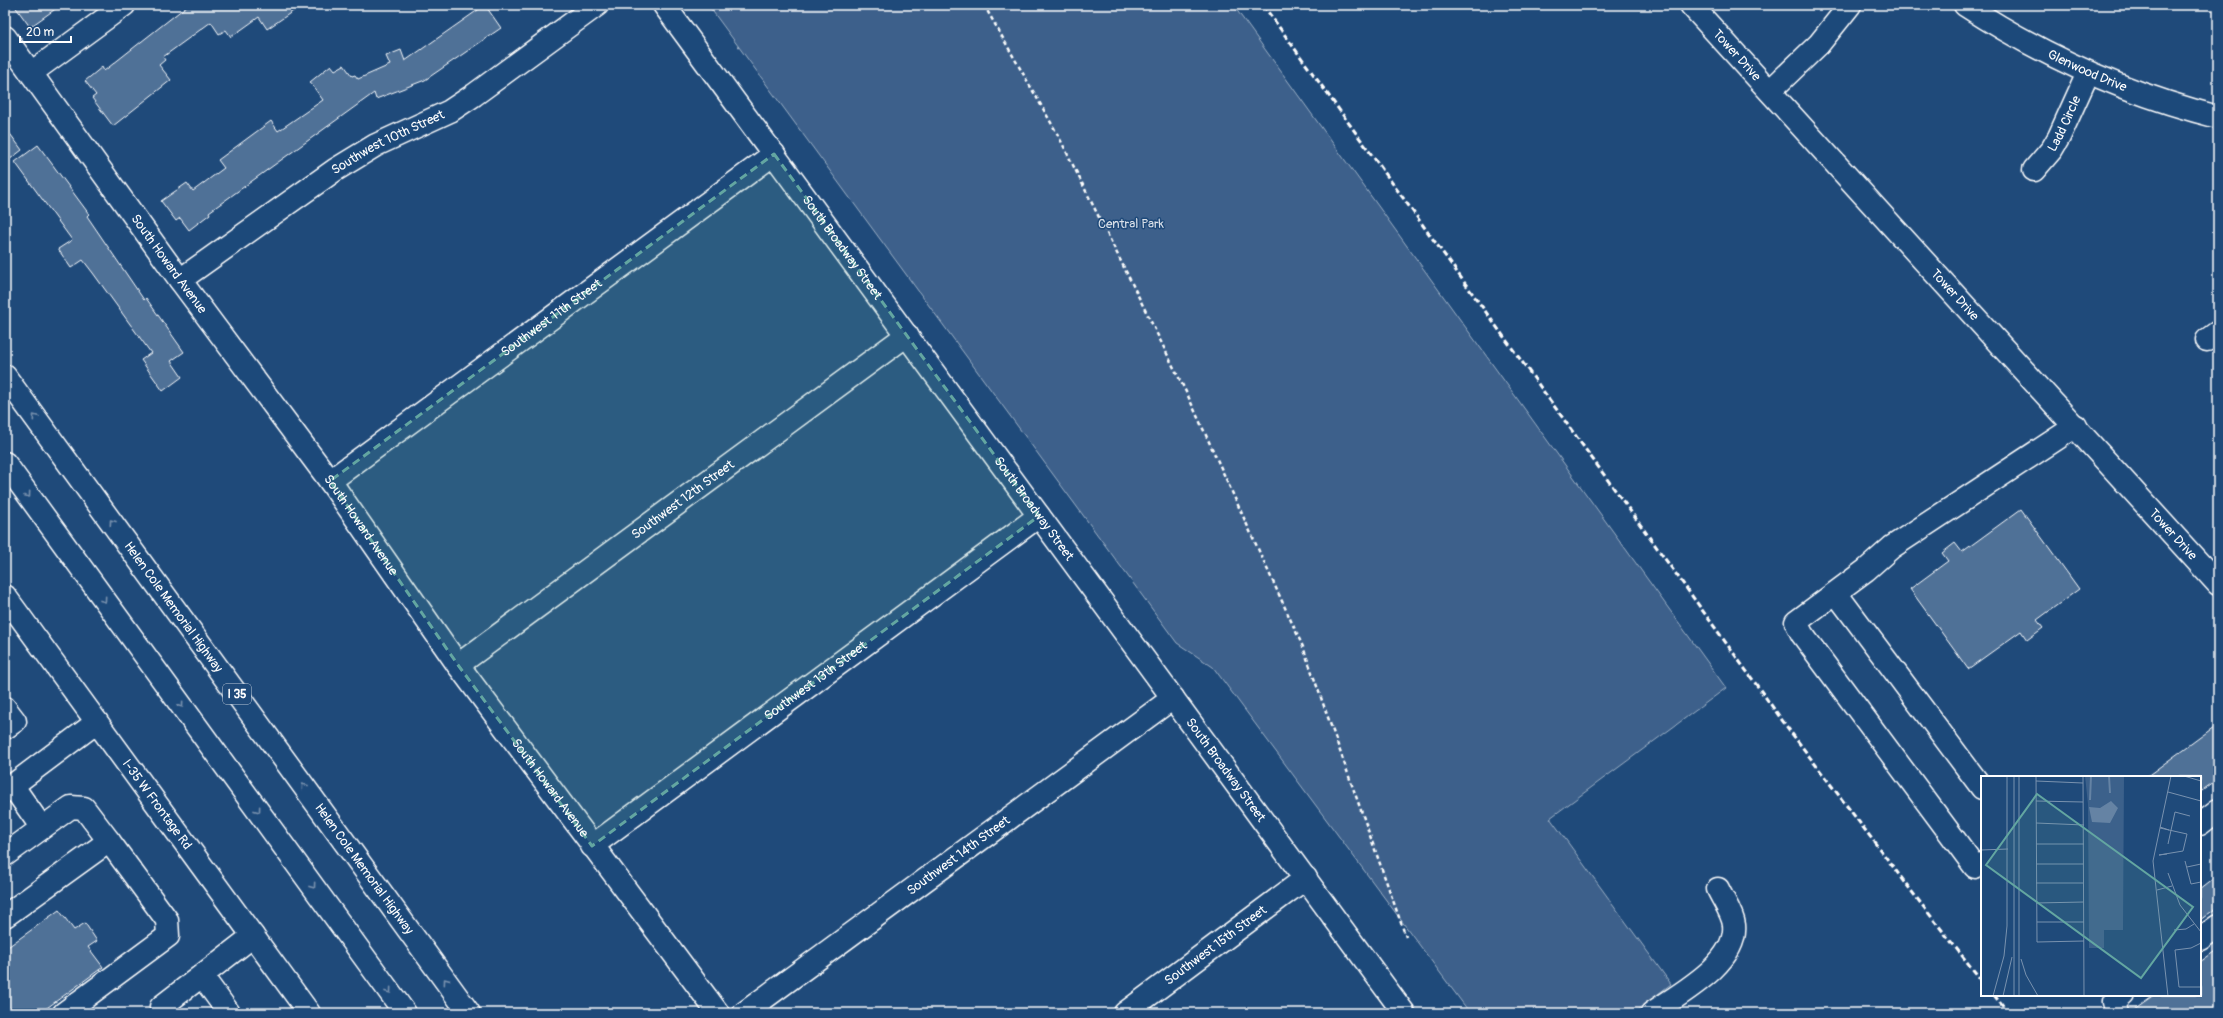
<svg xmlns="http://www.w3.org/2000/svg" width="2223" height="1018" viewBox="0 0 2223 1018" font-family="Pangolin,sans-serif">
<style>
.green{fill:#3c618b;stroke:#9eb0c5}
.building{fill:#507197;stroke:#fff}
.lines{fill:none;stroke-linecap:round;stroke-linejoin:round}
.minor-casing{stroke:#fff;stroke-width:25}
.major-casing{stroke:#fff;stroke-width:25}
.highway-casing{stroke:#fff;stroke-width:25}
.path{stroke:#fff;stroke-width:2.5;stroke-dasharray:4 3;stroke-linecap:butt}
.minor{stroke:#1f4a7a;stroke-width:22}
.major{stroke:#1f4a7a;stroke-width:22}
.highway{stroke:#1f4a7a;stroke-width:22}
.rail{stroke:#fff;stroke-width:3;stroke-dasharray:6 3;stroke-linecap:butt}
.oneway{stroke:#7992af}
.marked{fill:#63a6a1;fill-opacity:0.2;stroke:#63a6a1;stroke-width:3;stroke-dasharray:8 5;stroke-linejoin:round}
.labels{text-anchor:middle;dominant-baseline:central;stroke-width:3;stroke-linejoin:round;paint-order:stroke}
.shield{fill:#1f4a7a;stroke:#bcc9d7;stroke-width:1}
.shield-label{font-size:12px;font-weight:bold;fill:#fff}
.street-label{font-size:13px;fill:#fff;stroke:#1f4a7a}
.park-label{font-size:13px;fill:#d8dfe8;stroke:#1f4a7a}
.inset-river{fill:none;stroke:#6583a4;stroke-width:2}
.inset-road{fill:none;stroke:#7992af;stroke-width:1}
.view{fill:#63a6a1;fill-opacity:0.15;stroke:#63a6a1;stroke-width:2}
.inset-edge{fill:none;stroke:#fff;stroke-width:2}
</style>
<rect width="100%" height="100%" fill="#1f4a7a"/>
<filter id="ink" filterUnits="userSpaceOnUse"><feTurbulence type="fractalNoise" baseFrequency=".025" numOctaves="2"/><feDisplacementMap in="SourceGraphic" scale="8" xChannelSelector="R" yChannelSelector="G"/><feConvolveMatrix kernelMatrix="1 2 1 2 8 2 1 2 1" color-interpolation-filters="sRGB"/></filter>
<g filter="url(#ink)">
<path class="green" d="M 708,5 L 1233,5 L 1726,688 L 1550,818 L 1671,984 L 1633,1013 L 1470,1013 L 1213,667 L 1177,643 Z"/>
<g class="building">
<path d="M 14,5 L 61,5 L 30,27 Z"/>
<path d="M 188,5 L 302,5 L 267,29 L 259,17 L 231,37 L 226,30 L 219,34 L 211,22 L 163,57 L 165,60 L 159,65 L 171,80 L 113,126 L 92,98 L 96,95 L 85,81 L 102,67 L 104,71 Z"/>
<path d="M 485,5 L 501,28 L 425,80 L 376,99 L 374,93 L 209,212 L 210,214 L 189,230 L 180,218 L 176,221 L 161,201 L 187,183 L 193,191 L 224,168 L 218,160 L 271,121 L 278,131 L 323,100 L 310,82 L 331,65 L 335,70 L 344,65 L 352,76 L 355,75 L 358,79 L 390,65 L 386,56 L 401,50 L 405,61 Z"/>
<path d="M 5,127 L 22,150 L 5,163 Z"/>
<path d="M 38,145 L 89,214 L 87,216 L 144,300 L 146,298 L 184,352 L 171,361 L 182,377 L 163,391 L 141,360 L 151,353 L 93,273 L 83,260 L 71,268 L 58,249 L 72,240 L 15,162 Z"/>
<path d="M 2021,509 L 2079,589 L 2037,620 L 2043,628 L 2027,640 L 2021,631 L 1968,669 L 1910,589 L 1948,561 L 1942,553 L 1955,543 L 1962,552 Z"/>
<path d="M 2218,724 L 2218,779 L 2200,792 L 2200,777 L 2146,777 Z"/>
<path d="M 2218,876 L 2218,907 L 2200,920 L 2200,890 Z"/>
<path d="M 59,910 L 74,930 L 85,923 L 97,941 L 88,947 L 103,967 L 40,1013 L 5,1013 L 5,949 Z"/>
<path d="M 2218,949 L 2218,1008 L 2211,1013 L 2130,1013 L 2155,995 L 2200,995 L 2200,962 Z"/>
</g>
<g class="lines">
<g class="minor-casing">
<g id="minor">
<path id="s1" d="M 1691,5 L 2218,584"/>
<path id="s2" d="M 1965,5 C 2043,56 2127,94 2218,117"/>
<path id="s3" d="M 5,37 L 180,280 L 330,481 L 458,665 L 718,1013"/>
<path d="M 31,73 L 124,5"/>
<path d="M 1770,91 L 1819,44 L 1850,5"/>
<path id="s4" d="M 2034,170 L 2052,149 L 2059,137 L 2088,73"/>
<path id="s5" d="M 180,280 L 335,170 L 376,145 L 450,111 L 474,95 L 597,5"/>
<path d="M 2207,340 L 2218,332"/>
<path id="s6" d="M 330,481 L 774,154"/>
<path d="M 1836,593 L 1982,788"/>
<path id="s7" d="M 5,596 L 309,1013"/>
<path id="s8" d="M 458,665 L 907,335"/>
<path d="M 5,708 L 15,721 L 5,728"/>
<path d="M 5,791 L 97,722"/>
<path d="M 2200,824 L 2218,810"/>
<path d="M 42,828 L 71,807 L 84,808 L 109,841"/>
<path id="s9" d="M 592,846 L 1039,516"/>
<path d="M 5,855 L 42,828 L 12,785"/>
<path d="M 1982,864 L 1975,867 L 1802,634 L 1796,622 L 1866,570 L 1892,547 L 2076,426"/>
<path d="M 5,916 L 109,841 L 167,920 L 168,936 L 64,1013"/>
<path d="M 2200,939 L 2218,926"/>
<path d="M 202,976 L 229,1013"/>
<path d="M 166,1013 L 161,1007 L 253,936"/>
<path id="s10" d="M 744,1013 L 1173,698"/>
<path id="s11" d="M 1125,1013 L 1306,878"/>
<path d="M 1652,1013 C 1679,994 1738,963 1734,925 C 1733,914 1723,900 1718,889"/>
<path d="M 2117,1013 L 2114,1002 L 2123,995"/>
</g>
</g>
<g class="major-casing">
<g id="major">
<path id="s12" d="M 664,5 L 1404,1013"/>
</g>
</g>
<g class="highway-casing">
<g id="highway">
<path id="s13" d="M 5,376 L 469,1013"/>
<path d="M 5,463 L 405,1013"/>
</g>
</g>
<path class="path" d="M 984,5 L 1058,135 L 1188,396 L 1303,647 L 1406,937"/>
<use href="#minor" class="minor"/>
<use href="#major" class="major"/>
<use href="#highway" class="highway"/>
<g class="rail">
<path d="M 1263,5 L 1790,731 L 1919,901 L 1982,981"/>
<path d="M 1994,995 L 2008,1013"/>
</g>
</g>
<defs><path id="oneway-chevron" d="M-2-3.5L2.5 0L-2 3.5" fill="none" stroke-width="1.6" stroke-linecap="round" stroke-linejoin="round"/></defs>
<g class="oneway">
<use href="#oneway-chevron" transform="translate(35 417) rotate(-126)"/>
<use href="#oneway-chevron" transform="translate(28 495) rotate(54)"/>
<use href="#oneway-chevron" transform="translate(112 522) rotate(-126)"/>
<use href="#oneway-chevron" transform="translate(104 600) rotate(54)"/>
<use href="#oneway-chevron" transform="translate(181 705) rotate(54)"/>
<use href="#oneway-chevron" transform="translate(304 786) rotate(-126)"/>
<use href="#oneway-chevron" transform="translate(258 810) rotate(54)"/>
<use href="#oneway-chevron" transform="translate(313 886) rotate(54)"/>
<use href="#oneway-chevron" transform="translate(446 981) rotate(-126)"/>
<use href="#oneway-chevron" transform="translate(389 991) rotate(54)"/>
</g>
</g>
<path class="marked" d="M 774,154 L 1039,516 L 592,846 L 458,665 L 330,481 Z"/>
<g class="labels">
<rect class="shield" x="223" y="684" width="28" height="20" rx="3"/>
<g class="shield-label">
<text x="237" y="694">I 35</text>
</g>
<g class="street-label">
<text stroke="none"><textPath href="#s1" startOffset="68">Tower Drive</textPath></text>
<text stroke="none"><textPath href="#s2" startOffset="139">Glenwood Drive</textPath></text>
<text stroke="none"><textPath href="#s4" startOffset="56">Ladd Circle</textPath></text>
<text stroke="none"><textPath href="#s5" startOffset="250">Southwest 10th Street</textPath></text>
<text stroke="none"><textPath href="#s12" startOffset="301">South Broadway Street</textPath></text>
<text stroke="none"><textPath href="#s3" startOffset="280">South Howard Avenue</textPath></text>
<text stroke="none"><textPath href="#s1" startOffset="392">Tower Drive</textPath></text>
<text stroke="none"><textPath href="#s6" startOffset="275">Southwest 11th Street</textPath></text>
<text stroke="none"><textPath href="#s8" startOffset="279">Southwest 12th Street</textPath></text>
<text stroke="none"><textPath href="#s12" startOffset="625">South Broadway Street</textPath></text>
<text stroke="none"><textPath href="#s3" startOffset="604">South Howard Avenue</textPath></text>
<text stroke="none"><textPath href="#s1" startOffset="716">Tower Drive</textPath></text>
<text stroke="none"><textPath href="#s13" startOffset="286">Helen Cole Memorial Highway</textPath></text>
<text stroke="none"><textPath href="#s9" startOffset="278">Southwest 13th Street</textPath></text>
<text stroke="none"><textPath href="#s12" startOffset="949">South Broadway Street</textPath></text>
<text stroke="none"><textPath href="#s3" startOffset="928">South Howard Avenue</textPath></text>
<text stroke="none"><textPath href="#s7" startOffset="258">I-35 W Frontage Rd</textPath></text>
<text stroke="none"><textPath href="#s10" startOffset="266">Southwest 14th Street</textPath></text>
<text stroke="none"><textPath href="#s13" startOffset="610">Helen Cole Memorial Highway</textPath></text>
<text stroke="none"><textPath href="#s11" startOffset="113">Southwest 15th Street</textPath></text>
</g>
<g class="park-label">
<text x="1131" y="224">Central Park</text>
</g>
</g>
<g transform="translate(1981 776)">
<rect width="220" height="220" fill="#1f4a7a"/>
<path d="M 104,0 L 143,0 L 142,154 L 123,154 L 123,172 L 108,172 L 107,28 Z" fill="#3c618b"/>
<path d="M 130,25 L 137,32 L 129,47 L 111,46 L 108,31 L 119,32 Z" fill="#6583a4"/>
<path class="inset-river" d="M 128,0 L 129,17M 109,24 L 110,0"/>
<path class="inset-road" d="M 33,0 L 33,220M 38,0 L 38,220M 55,0 L 56,166 L 103,165M 102,0 L 103,220M 203,0 L 220,5M 55,5 L 102,7M 187,16 L 220,25M 55,25 L 102,26M 55,47 L 103,49M 179,52 L 188,54 L 179,51M 55,68 L 103,68M 187,68 L 194,36 L 209,40M 0,74 L 27,73M 186,78 L 178,79 L 202,75 L 206,58 L 188,54M 204,85 L 210,108 L 220,106M 55,88 L 103,88M 206,91 L 220,88M 187,97 L 199,129 L 220,156M 55,107 L 103,107M 176,114 L 191,110M 55,127 L 103,126M 56,146 L 103,146M 193,154 L 205,153 L 213,148M 220,167 L 210,172 L 194,174 L 198,211 L 220,211M 40,183 L 45,199 L 57,220M 12,220 L 23,180 L 26,150 L 26,0M 22,220 L 31,181M 187,220 L 172,85 L 190,0"/>
<path class="view" d="M 56,18 L 212,131 L 160,202 L 5,89 Z"/>
<rect width="220" height="220" class="inset-edge"/>
</g>
<rect width="2223" height="1018" fill="none" stroke="#1f4a7a" stroke-width="20"/>
<rect x="10" y="10" width="2203" height="998" fill="none" stroke="#fff" stroke-width="1.5" filter="url(#ink)"/>
<path d="M20 36v6h51v-6" fill="none" stroke="#ffffff" stroke-width="2"/>
<text x="26" y="36" font-size="12" fill="#ffffff" stroke="#1f4a7a" stroke-width="3" paint-order="stroke">20 m</text>
</svg>
